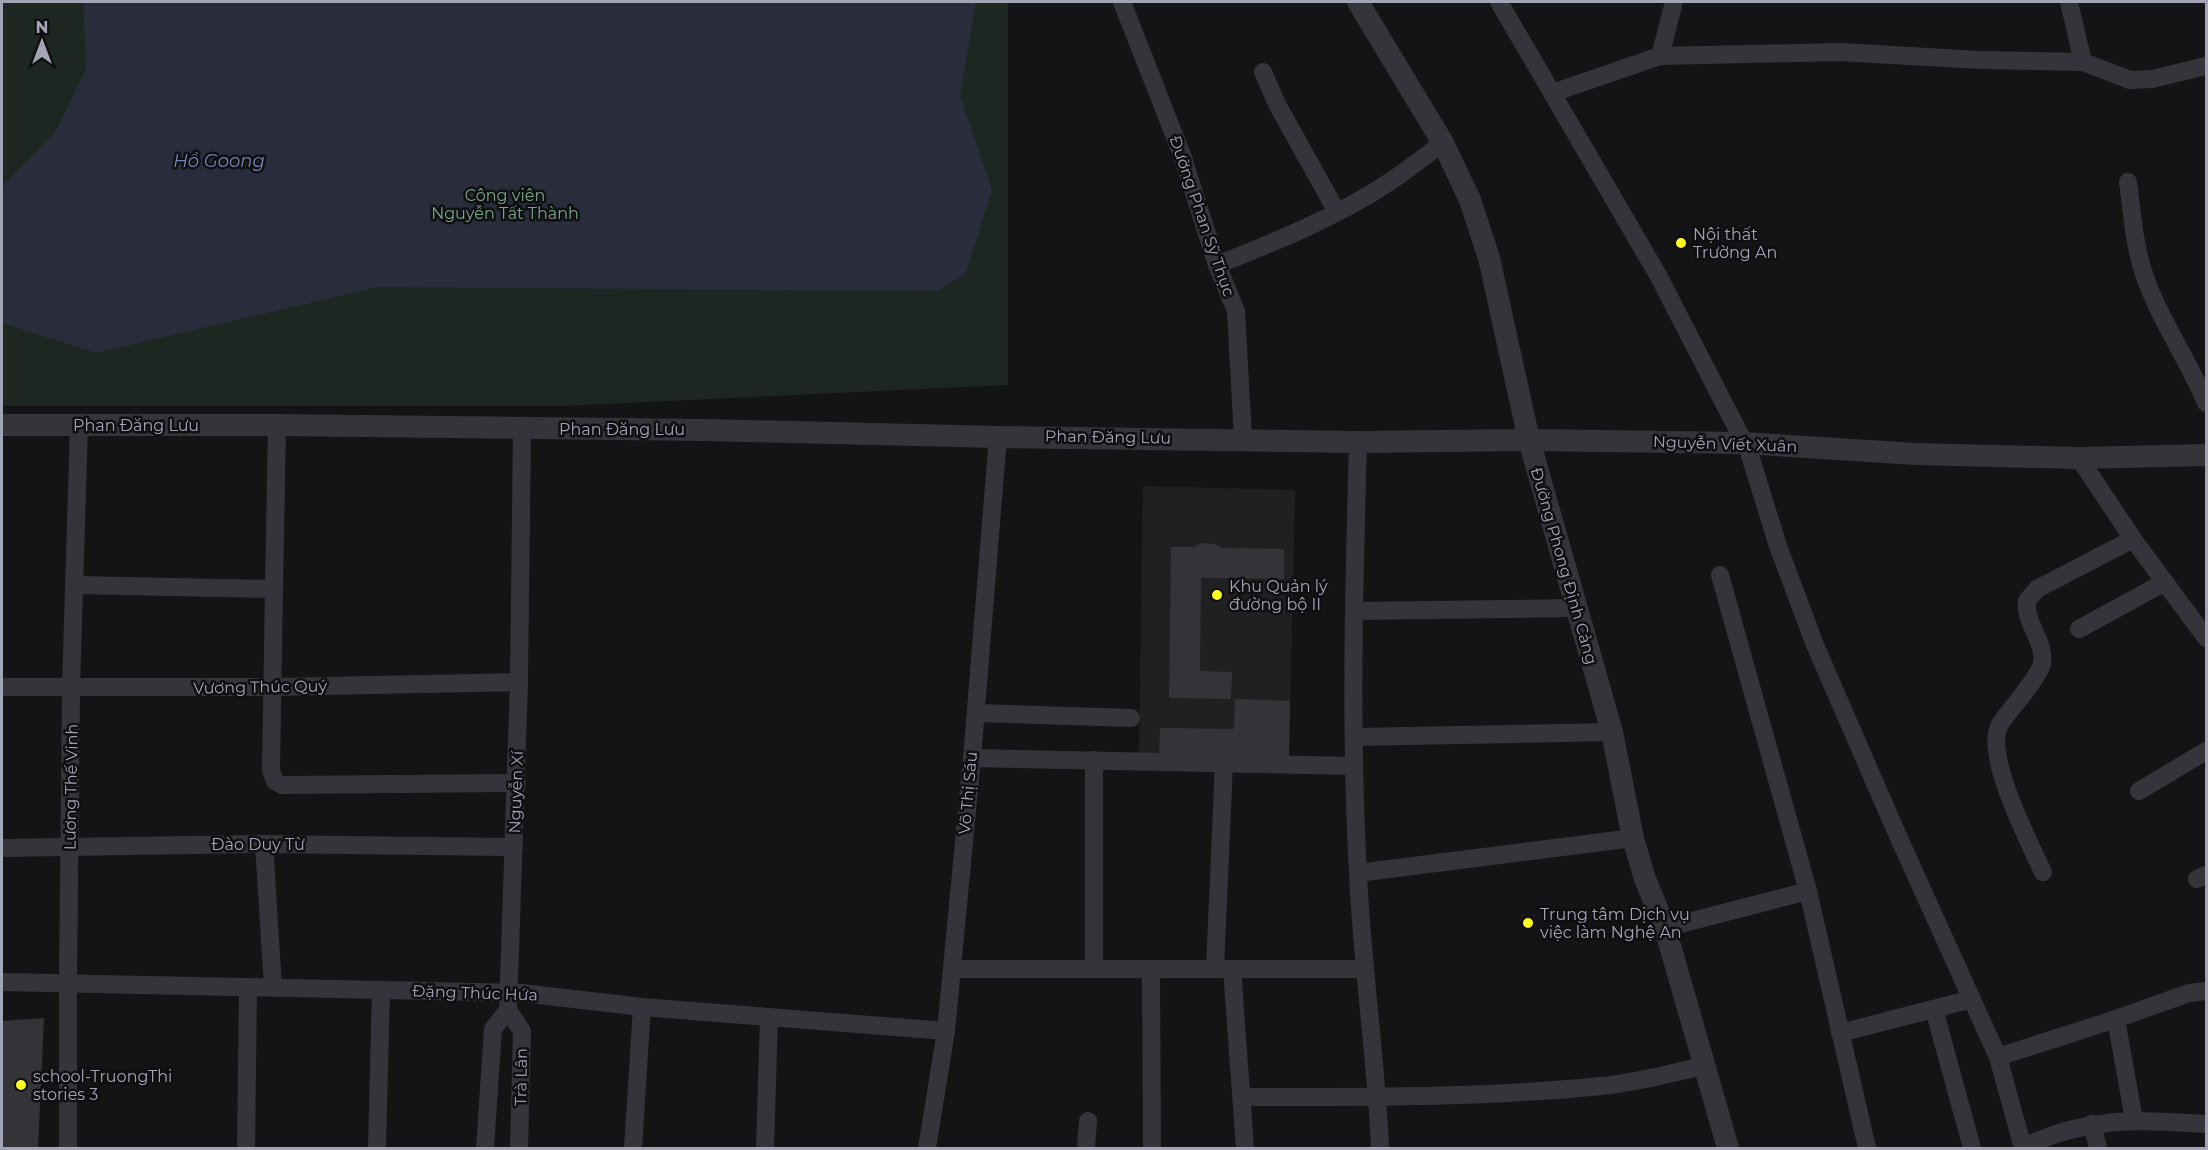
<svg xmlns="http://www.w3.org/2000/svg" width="2208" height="1150" viewBox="0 0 2208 1150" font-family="Montserrat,sans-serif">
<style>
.built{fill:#202023}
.green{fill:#1d2621}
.water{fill:#292d3b}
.building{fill:#343338}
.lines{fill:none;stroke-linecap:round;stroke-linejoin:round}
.minor{stroke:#35343b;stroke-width:18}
.tertiary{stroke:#35343b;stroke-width:22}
.poi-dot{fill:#fffe22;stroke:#0f0f11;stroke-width:2}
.labels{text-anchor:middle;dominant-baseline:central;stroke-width:5;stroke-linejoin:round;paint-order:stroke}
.park-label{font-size:16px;fill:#79a48a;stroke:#0f0f11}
.street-label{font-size:16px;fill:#a4a4b7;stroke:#0f0f11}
.poi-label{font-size:16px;fill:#a4a4b7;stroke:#0f0f11;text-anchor:start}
.water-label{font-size:18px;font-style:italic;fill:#7784b6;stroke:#0f0f11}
</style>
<rect width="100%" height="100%" fill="#141416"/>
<path class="built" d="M 1143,486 L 1295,490 L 1289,759 L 1139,756 Z"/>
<path class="green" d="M 2,2 L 1008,2 L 1008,385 L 562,406 L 2,406 Z"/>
<path class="water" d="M 83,2 L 976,2 L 960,96 L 992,190 L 966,273 L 938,291 L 378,287 L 96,353 L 2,323 L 2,187 L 56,131 L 86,69 Z"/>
<g class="building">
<path d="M 1202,543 L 1214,544 L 1221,548 L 1284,549 L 1284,579 L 1201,578 L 1200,671 L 1232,672 L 1231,699 L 1169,698 L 1171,547 L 1193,547 Z"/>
<path d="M 1235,699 L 1290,701 L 1289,759 L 1159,756 L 1160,728 L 1234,729 Z"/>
<path d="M 44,1018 L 38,1148 L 2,1148 L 2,1021 Z"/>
</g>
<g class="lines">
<g class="minor">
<path d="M 1122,2 L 1182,155 L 1217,265 L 1236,311 L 1243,439"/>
<path d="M 1499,2 L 1658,275 L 1749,452 L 1778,546 L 1815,645 L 1898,836 L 1998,1057 L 2023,1148"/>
<path d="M 2069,2 L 2083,62"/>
<path d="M 1660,56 L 1674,2"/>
<path d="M 1263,72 L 1277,104 L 1337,212"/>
<path d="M 1552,93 L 1660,56 L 1840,52 L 1980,60 L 2083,62 L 2130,80 L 2152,79 L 2206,66"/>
<path d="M 2128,182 C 2132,212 2134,244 2144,274 C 2159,319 2188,359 2206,403"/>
<path d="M 1217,265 C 1277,241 1337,217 1391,181 C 1409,169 1426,155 1443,143"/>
<path d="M 1358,442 C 1354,585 1350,729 1358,873 C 1362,965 1376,1056 1380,1148"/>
<path d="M 2079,458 L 2133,539 L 2206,638"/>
<path d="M 1720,575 L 1808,891 L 1867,1148"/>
<path d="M 76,585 L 274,589 L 271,771 L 275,781 L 282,785 L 517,783"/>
<path d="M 274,589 L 277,425"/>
<path d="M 1354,611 L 1576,608"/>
<path d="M 2079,629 L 2165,582"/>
<path d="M 2,687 L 274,687 L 519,682"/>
<path d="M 976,713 L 1131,718"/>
<path d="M 1354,737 L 1612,732"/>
<path d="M 972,758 L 1353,766"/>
<path d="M 1094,760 L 1094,969"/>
<path d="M 2139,791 L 2206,751"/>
<path d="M 264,844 L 273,987"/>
<path d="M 2,848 L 264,844 L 514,847"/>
<path d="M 2043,872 C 2029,842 1983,753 2000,724 C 2010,709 2039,678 2042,663 C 2046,642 2024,623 2027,601 L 2037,589 L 2133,539"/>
<path d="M 1358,873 L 1633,838"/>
<path d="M 2197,879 L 2206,875"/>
<path d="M 1665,928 L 1808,891"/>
<path d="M 952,969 L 1364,969"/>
<path d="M 1151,969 L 1152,1148"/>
<path d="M 1215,969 L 1224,763"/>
<path d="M 1232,969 L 1245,1148"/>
<path d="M 2,982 L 522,993 L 642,1007 L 946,1031"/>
<path d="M 1934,1009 L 1972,1148"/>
<path d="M 508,1010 L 522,1031 L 519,1148"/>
<path d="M 2116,1019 L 2134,1120"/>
<path d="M 1840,1033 L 1972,999"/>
<path d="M 1998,1057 L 2116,1019 L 2189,993 L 2206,991"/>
<path d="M 1243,1097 C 1362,1097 1482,1098 1601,1086 C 1636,1083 1670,1073 1704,1066"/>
<path d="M 2092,1124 L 2098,1148"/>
<path d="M 68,1148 L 68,982 L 71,687 L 79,425"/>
<path d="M 246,1148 L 248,987"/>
<path d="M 377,1148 L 381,990"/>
<path d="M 485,1148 L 493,1029 L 508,1010 L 519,682 L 522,429"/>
<path d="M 633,1148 L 642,1007"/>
<path d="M 765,1148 L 769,1017"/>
<path d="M 927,1148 L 946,1031 L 972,758 L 998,437"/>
<path d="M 1086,1148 L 1088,1121"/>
<path d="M 2022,1148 C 2086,1116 2138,1120 2206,1124"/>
</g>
<g class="tertiary">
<path d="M 1358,2 L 1443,143 L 1470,200 L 1489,258 L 1529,440 L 1612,732 L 1633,838 L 1645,879 L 1665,928 L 1728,1148"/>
<path d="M 2,425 L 277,425 L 706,430 L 998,437 L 1358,442 L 1529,440 L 1744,443 L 1916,454 L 2079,458 L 2206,455"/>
</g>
</g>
<g class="poi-dot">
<circle cx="1681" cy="243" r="6"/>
<circle cx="1217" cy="595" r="6"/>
<circle cx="1528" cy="923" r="6"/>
<circle cx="21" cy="1085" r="6"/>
</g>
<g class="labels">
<g class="park-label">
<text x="505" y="195">Công viên<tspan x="505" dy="18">Nguyễn Tất Thành</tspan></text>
</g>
<g class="street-label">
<text transform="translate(1202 216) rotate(71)">Đường Phan Sỹ Thục</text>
<text x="136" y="425">Phan Đăng Lưu</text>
<text x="622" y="429">Phan Đăng Lưu</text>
<text transform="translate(1108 437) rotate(1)">Phan Đăng Lưu</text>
<text transform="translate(1725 444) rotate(2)">Nguyễn Viết Xuân</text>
<text transform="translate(1564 566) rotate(74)">Đường Phong Định Cảng</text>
<text transform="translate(260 687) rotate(-1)">Vương Thúc Quý</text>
<text transform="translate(71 787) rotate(-89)">Lương Thế Vinh</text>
<text transform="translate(516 792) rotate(-88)">Nguyễn Xí</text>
<text transform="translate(968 793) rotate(-85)">Võ Thị Sáu</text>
<text x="258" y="844">Đào Duy Từ</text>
<text transform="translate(475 993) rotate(2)">Đặng Thúc Hứa</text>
<text transform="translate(521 1077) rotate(-89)">Trà Lân</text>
</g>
<g class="poi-label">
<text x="1693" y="234">Nội thất<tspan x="1693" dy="18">Trường An</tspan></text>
<text x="1229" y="586">Khu Quản lý<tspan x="1229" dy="18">đường bộ II</tspan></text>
<text x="1540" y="914">Trung tâm Dịch vụ<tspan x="1540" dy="18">việc làm Nghệ An</tspan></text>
<text x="33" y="1076">school-TruongThi<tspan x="33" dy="18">stories 3</tspan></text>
</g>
<g class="water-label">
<text x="219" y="161">Hồ Goong</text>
</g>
</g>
<rect width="2208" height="1150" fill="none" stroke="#a4a4b7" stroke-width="6"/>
<g transform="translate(42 42)" stroke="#0f0f11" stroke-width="4.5" paint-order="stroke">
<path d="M0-4.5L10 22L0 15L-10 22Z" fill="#a4a4b7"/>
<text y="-9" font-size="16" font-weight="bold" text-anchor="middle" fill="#a4a4b7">N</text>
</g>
</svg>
